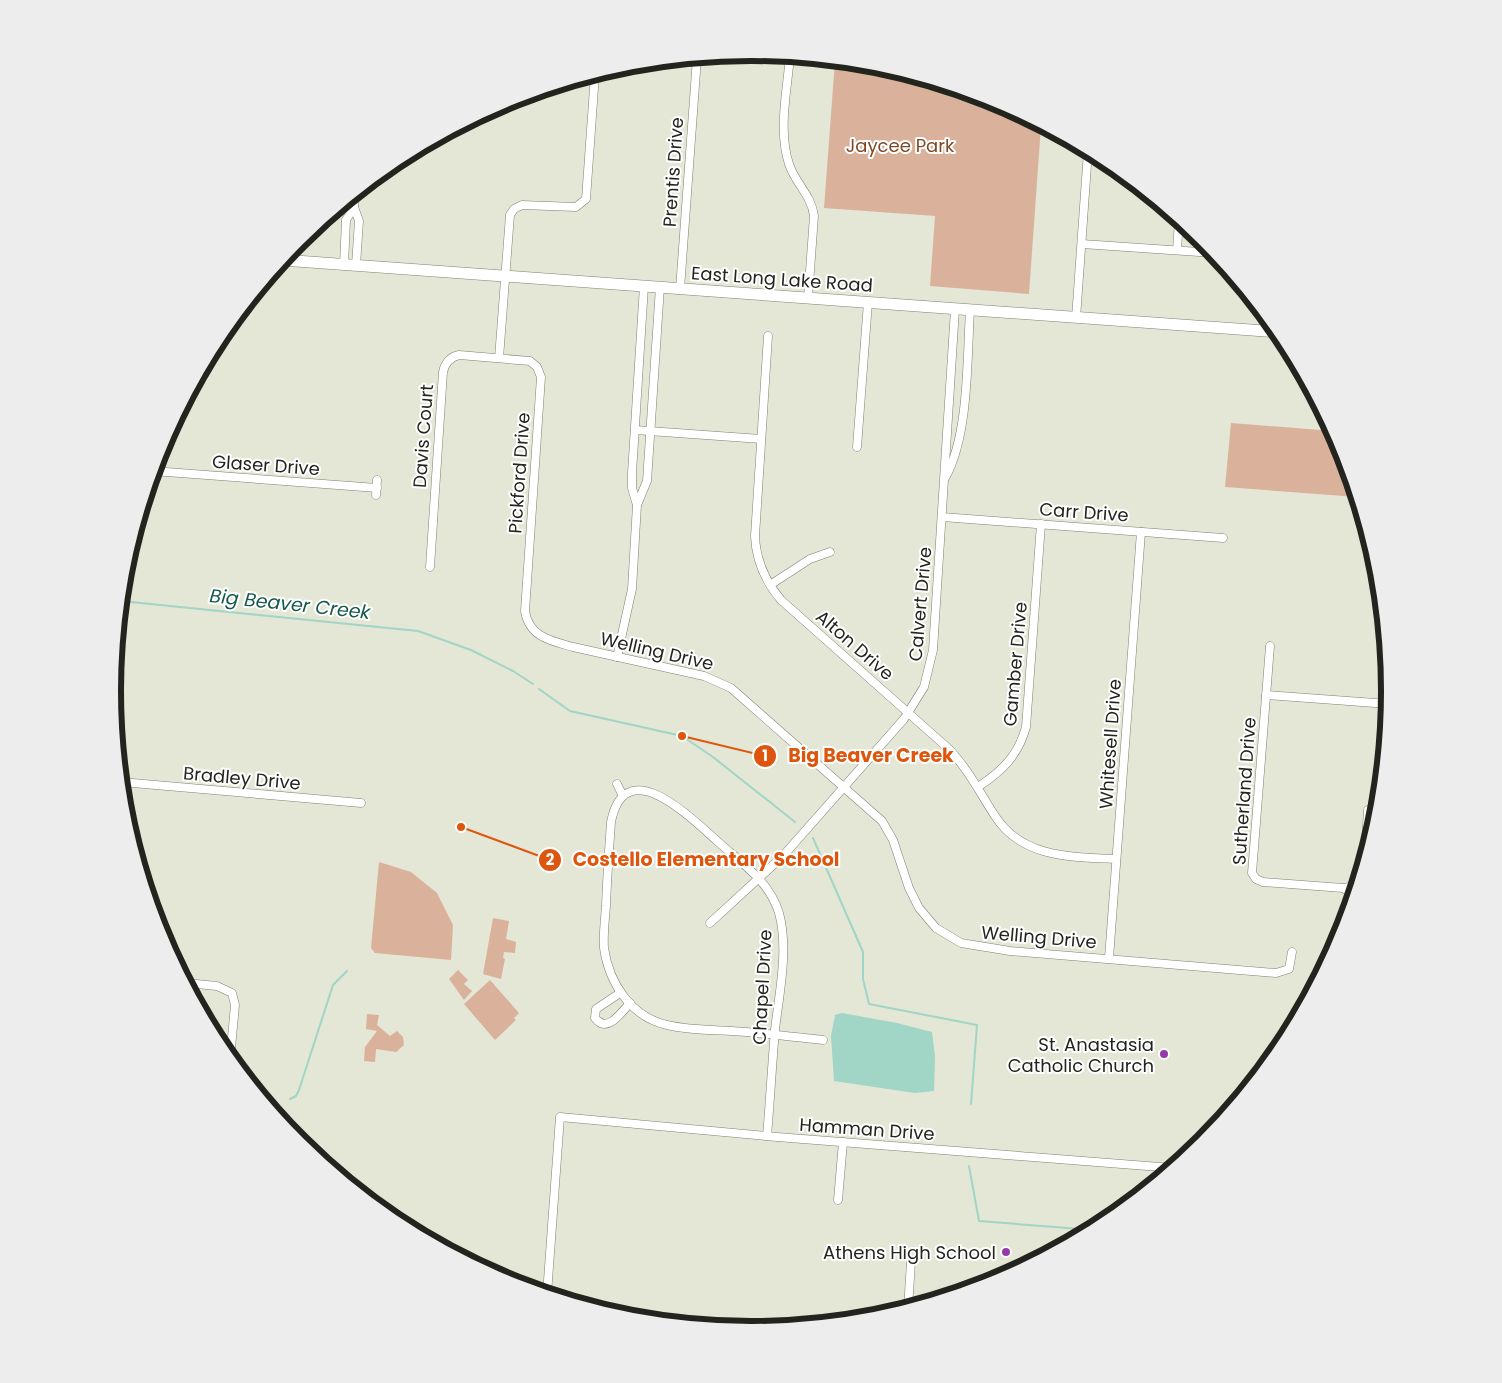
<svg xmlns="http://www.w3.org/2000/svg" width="1502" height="1383" viewBox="0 0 1502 1383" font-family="Poppins,sans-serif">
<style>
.green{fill:#dab29b}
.water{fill:#a1d5c6}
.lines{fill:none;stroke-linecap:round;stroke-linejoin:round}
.stream{stroke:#a1d5c6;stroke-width:2}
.street-casing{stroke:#7f8173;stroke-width:9}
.secondary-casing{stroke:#7f8173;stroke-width:12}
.street{stroke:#fff;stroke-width:8}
.secondary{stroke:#fff;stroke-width:11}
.poi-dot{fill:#943ba7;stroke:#fff;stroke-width:2}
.labels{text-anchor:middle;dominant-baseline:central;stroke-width:4;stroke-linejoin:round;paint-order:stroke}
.park-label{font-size:18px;fill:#7e4824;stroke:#fff}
.street-label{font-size:18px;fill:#24241f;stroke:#fff}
.poi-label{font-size:18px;fill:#24241f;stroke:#fff;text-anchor:end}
.water-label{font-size:19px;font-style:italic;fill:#14594a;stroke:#fff}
.rim{fill:none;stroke:#24241f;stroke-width:6}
.leader{fill:none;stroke:#de560d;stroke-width:2}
.callout-dot{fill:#de560d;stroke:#fff;stroke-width:2}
.mark-label{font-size:15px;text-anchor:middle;font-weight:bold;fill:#fff}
.callout-label{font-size:19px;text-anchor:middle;font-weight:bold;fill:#de560d;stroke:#fff;stroke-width:4;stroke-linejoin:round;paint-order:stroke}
</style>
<rect width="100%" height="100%" fill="#e4e6d6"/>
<g class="green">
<path d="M 835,61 L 876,65 L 996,101 L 1041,126 L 1029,294 L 930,286 L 935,216 L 824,208 Z"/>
<path d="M 1231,423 L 1333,431 L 1341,447 L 1357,497 L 1225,487 Z"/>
<path d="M 379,862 L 411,872 L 437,893 L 453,925 L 451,960 L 375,953 L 371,948 Z"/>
<path d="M 493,918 L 509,921 L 506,939 L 516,942 L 515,953 L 504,952 L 503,958 L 505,959 L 501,979 L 483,974 Z"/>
<path d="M 458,970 L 468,980 L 464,984 L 472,991 L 464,1000 L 449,979 Z"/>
<path d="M 490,980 L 519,1013 L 514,1018 L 516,1020 L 495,1040 L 464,1004 Z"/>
<path d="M 367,1014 L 379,1015 L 377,1025 L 390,1036 L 397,1031 L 403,1037 L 404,1045 L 396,1052 L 376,1049 L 375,1062 L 364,1061 L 365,1047 L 377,1031 L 366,1029 Z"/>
</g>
<path class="water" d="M 842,1013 L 897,1023 L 932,1032 L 935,1056 L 934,1091 L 915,1093 L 834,1081 L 831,1036 L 835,1015 Z"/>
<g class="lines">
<g class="stream">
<path d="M 121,601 L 418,631 L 471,650 L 513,671 L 533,684"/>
<path d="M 539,689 L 570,711 L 682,736 L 713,757 L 795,822"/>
<path d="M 813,838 L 863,952 L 863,979 L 869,1004 L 977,1025 L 971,1104"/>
<path d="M 290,1099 L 296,1096 L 299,1090 L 333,985 L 347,971"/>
<path d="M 969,1166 L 979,1221 L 1093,1230"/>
</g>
<g class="street-casing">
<g id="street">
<path d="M 790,56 C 787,91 778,131 789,164 C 795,183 812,196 814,216 L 808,298"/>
<path d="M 355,194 L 354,207 L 359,221 L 356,265"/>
<path d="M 1082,244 L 1214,253"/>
<path d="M 1177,250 L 1179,220"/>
<path d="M 344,265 L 346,220 L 354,207"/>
<path d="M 680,289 L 697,58"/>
<path d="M 1076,318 L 1088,151"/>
<path d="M 768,336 L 755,536 C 756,561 765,581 781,600 L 949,749 C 968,769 980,793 995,816 C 1022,858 1071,857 1116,859"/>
<path d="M 499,358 L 510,215 L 514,209 L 522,205 L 576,207 L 586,199 L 595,74"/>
<path d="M 635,430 L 761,439"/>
<path d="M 857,447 L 868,302"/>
<path d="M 153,471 L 377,488"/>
<path d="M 945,478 C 969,436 967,359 970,310"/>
<path d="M 376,495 L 377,480"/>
<path d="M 637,505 L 647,481 L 660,287"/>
<path d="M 942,517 L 1223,538"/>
<path d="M 430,567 L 443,372 C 445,363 450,357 459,355 L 530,361 L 537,367 L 541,377 L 525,611 C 529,637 551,641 573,647 L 704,676 L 731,688 L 882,821 L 893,840 L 909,888 L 919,908 L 936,928 L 961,943 L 1010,951 L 1276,973 L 1289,969 L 1292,952"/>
<path d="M 770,585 L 810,559 L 830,552"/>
<path d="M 1270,646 L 1252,873 L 1256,879 L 1263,882 L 1343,888 L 1356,886"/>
<path d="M 617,657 L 632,589 L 637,505 L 632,488 L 632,473 L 644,286"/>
<path d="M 1266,695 L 1389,704"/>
<path d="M 121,782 L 361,803"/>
<path d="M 617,784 L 623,796"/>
<path d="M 978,787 C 1002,771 1018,756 1026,727 L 1041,524"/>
<path d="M 1365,857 L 1368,810"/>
<path d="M 1343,888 L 1354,895"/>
<path d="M 710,923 L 783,856 L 904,719 L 924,687 L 933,650 L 955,309"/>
<path d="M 1109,958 L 1141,532"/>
<path d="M 186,983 L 217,986 L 232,993 L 235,1005 L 230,1059"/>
<path d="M 620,993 L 596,1009 L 595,1018 C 607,1034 621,1013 630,1003"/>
<path d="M 767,1136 C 770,1101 772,1065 775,1030 C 779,994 789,949 779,913 C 769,880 740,862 716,840 C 689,816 625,752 611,822 C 609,850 607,878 606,906 C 605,919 603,934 604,948 C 609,983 631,1017 667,1025 C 688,1030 710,1030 732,1031 C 762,1033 792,1037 823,1040"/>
<path d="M 838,1200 L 843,1142"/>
<path d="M 547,1294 L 560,1117 L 777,1137 L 1173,1168"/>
<path d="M 908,1308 L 911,1262"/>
</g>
</g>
<g class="secondary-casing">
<path id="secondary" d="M 282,260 L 1279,332"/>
</g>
<use href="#street" class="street"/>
<use href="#secondary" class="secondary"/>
</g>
<g class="poi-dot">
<circle cx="1164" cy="1054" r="5"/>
<circle cx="1006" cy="1252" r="5"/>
</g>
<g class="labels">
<g class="park-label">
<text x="900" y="145">Jaycee Park</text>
</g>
<g class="street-label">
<text transform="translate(673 172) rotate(-86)">Prentis Drive</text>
<text transform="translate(782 279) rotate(4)">East Long Lake Road</text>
<text transform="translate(423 436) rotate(-86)">Davis Court</text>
<text transform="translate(266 465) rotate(4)">Glaser Drive</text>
<text transform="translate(519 473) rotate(-86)">Pickford Drive</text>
<text transform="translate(1084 512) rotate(4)">Carr Drive</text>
<text transform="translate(920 604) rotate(-85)">Calvert Drive</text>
<text transform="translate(855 645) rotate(41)">Alton Drive</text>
<text transform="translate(657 651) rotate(13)">Welling Drive</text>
<text transform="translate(1015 664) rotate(-85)">Gamber Drive</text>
<text transform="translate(1110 744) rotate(-86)">Whitesell Drive</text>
<text transform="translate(242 778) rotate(5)">Bradley Drive</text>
<text transform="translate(1244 791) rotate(-86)">Sutherland Drive</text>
<text transform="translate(1039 937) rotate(5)">Welling Drive</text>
<text transform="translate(762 987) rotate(-87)">Chapel Drive</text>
<text transform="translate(867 1129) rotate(4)">Hamman Drive</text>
</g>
<g class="poi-label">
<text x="1154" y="1044">St. Anastasia<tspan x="1154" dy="21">Catholic Church</tspan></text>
<text x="996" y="1252">Athens High School</text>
</g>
<g class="water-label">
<text transform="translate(290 604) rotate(6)">Big Beaver Creek</text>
</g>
</g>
<path d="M0 0H1502V1383H0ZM121 691a630 630 0 1 1 1260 0a630 630 0 1 1-1260 0Z" fill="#ededed" fill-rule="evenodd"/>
<path class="rim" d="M121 691a630 630 0 1 1 1260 0a630 630 0 1 1-1260 0Z"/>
<path class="leader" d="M682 736L765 756M461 827L550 860"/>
<g class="callout-dot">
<circle cx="682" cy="736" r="5"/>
<circle cx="461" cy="827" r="5"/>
<circle cx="765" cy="756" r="12"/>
<circle cx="550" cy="860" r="12"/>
</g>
<g class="mark-label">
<text x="765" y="761">1</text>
<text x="550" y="865">2</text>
</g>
<g class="callout-label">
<text x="871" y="762">Big Beaver Creek</text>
<text x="706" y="866">Costello Elementary School</text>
</g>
</svg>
